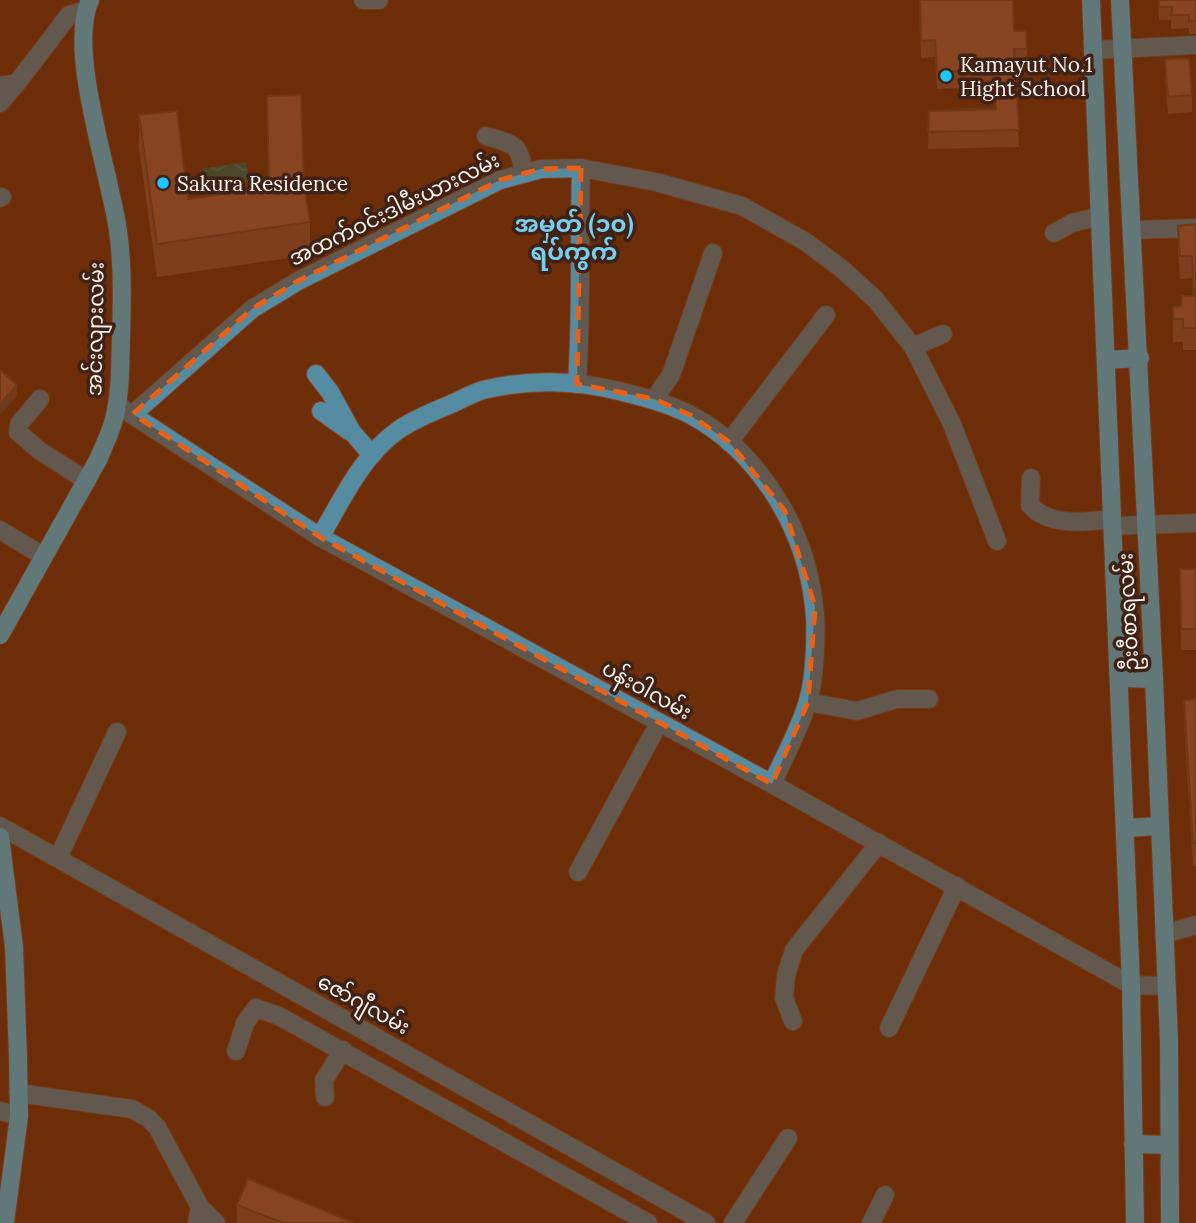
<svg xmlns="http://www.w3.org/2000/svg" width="1196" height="1223" viewBox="0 0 1196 1223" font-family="Lora,'Noto Sans Myanmar',serif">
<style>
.water{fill:url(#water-waves)}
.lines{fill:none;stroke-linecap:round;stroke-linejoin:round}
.minor-casing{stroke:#81492a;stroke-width:20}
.major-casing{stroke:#81492a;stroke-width:20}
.minor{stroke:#558ca1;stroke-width:18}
.major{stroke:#54d0fc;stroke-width:18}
.wall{fill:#8f5337}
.shaded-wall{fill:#74432d}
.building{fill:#a66040;stroke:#74432d;stroke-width:2}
.marked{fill:none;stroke:#e96117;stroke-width:5;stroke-dasharray:14 9;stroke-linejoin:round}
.poi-dot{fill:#1cc9fc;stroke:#3f2214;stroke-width:2.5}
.labels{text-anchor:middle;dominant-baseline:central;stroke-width:7;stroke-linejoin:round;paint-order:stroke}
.poi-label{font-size:21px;fill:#f9f1ed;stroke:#3f2214;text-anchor:start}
.street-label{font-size:21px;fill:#f9f1ed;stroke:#3f2214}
.quarter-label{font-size:24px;font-weight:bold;fill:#74cff2;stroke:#3f2214}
</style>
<defs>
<pattern id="water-waves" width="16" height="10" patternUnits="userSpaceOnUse" patternTransform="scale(1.75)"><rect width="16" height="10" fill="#1e6b50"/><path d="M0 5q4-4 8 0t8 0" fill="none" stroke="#3f816a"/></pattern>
</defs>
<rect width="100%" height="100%" fill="#6e2e0a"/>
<path class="water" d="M 246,162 L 249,181 L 227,185 L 229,202 L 208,205 L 202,169 Z"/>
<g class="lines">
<g class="minor-casing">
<g id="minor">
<path d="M 363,0 L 379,0"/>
<path d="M 1093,50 L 1196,45"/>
<path d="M 0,86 L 17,83 L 69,15 L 85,10"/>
<path d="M 0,103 L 17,83"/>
<path d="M 486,136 C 512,144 521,143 523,173"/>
<path d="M 0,198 L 2,197"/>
<path d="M 1133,230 L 1196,228"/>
<path d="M 1054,233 L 1072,223 L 1100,216"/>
<path d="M 913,347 L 943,334"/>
<path d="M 316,374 L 330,392 L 352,432 L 372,455"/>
<path d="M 577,384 C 582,312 579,240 581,168"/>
<path d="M 40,399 L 19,424 L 18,432 L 40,451 L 87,481"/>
<path d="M 654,399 L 671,375 L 713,253"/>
<path d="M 117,405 L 320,537 L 772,784 L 1131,985 L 1166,986"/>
<path d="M 321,411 L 349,431"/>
<path d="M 133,414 L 252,309 L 298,281 L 500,180 L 541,169 L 581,168 L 656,182 L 742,206 L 806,242 L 842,269 L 875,299 L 913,347 L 952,424 L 997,541"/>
<path d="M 729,442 L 826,315"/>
<path d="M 1031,478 L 1030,505 C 1049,527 1086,522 1112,519"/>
<path d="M 1113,526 L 1196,523"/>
<path d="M 0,530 L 43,556"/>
<path d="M 320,537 C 342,500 361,457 397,431 C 412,420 432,412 449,405 C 460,400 471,394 483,390 C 527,379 576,380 619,391 C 643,397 667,403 689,414 C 759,451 806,529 814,606 C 817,630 815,678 808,701 C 800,729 784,757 772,784"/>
<path d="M 808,702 L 857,711 L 897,699 L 929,699"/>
<path d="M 0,826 L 706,1223"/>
<path d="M 58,858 L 117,732"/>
<path d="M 578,872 L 659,723"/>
<path d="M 1164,934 L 1196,925"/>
<path d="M 793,1021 L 784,998 L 786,975 L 794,950 L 879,843"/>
<path d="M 889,1028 L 957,886"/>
<path d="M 236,1051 L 245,1023 L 256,1008 L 279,1016 L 648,1223"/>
<path d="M 18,1093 L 132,1109 L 148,1118 L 157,1127 L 200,1207 L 197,1223"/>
<path d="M 325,1097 L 324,1080 L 343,1050"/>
<path d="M 0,1111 L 19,1116"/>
<path d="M 200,1207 L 216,1223"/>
<path d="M 733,1223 L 788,1138"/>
<path d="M 871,1223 L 885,1195"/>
</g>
</g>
<g class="major-casing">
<g id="major">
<path d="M 1091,0 L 1131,985 L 1135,1223"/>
<path d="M 1120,0 L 1154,679 L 1169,1041 L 1170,1223"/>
<path d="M 1106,360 L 1140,358"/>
<path d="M 0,635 L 99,458 C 104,445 111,432 114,419 C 121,392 120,365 121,338 C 122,303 123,266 118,231 C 110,173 67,51 90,0"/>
<path d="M 1119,678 L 1154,679"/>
<path d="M 1125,828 L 1160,826"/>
<path d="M 0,837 L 14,947 L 18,1057 L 19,1116 L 5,1223"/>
<path d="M 1133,1144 L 1169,1145"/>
</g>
</g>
<use href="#minor" class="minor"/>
<use href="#major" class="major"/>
</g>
<g class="wall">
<path d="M 919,0 L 1013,0 L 1014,31 L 1027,49 L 1027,66 L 1015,66 L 1019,147 L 928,149 L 929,111 L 995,109 L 993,87 L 937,89 L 935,57 L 921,58 Z"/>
<path d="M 1158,0 L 1196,0 L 1196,34 L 1189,34 L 1189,28 L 1171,29 L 1171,20 L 1159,20 Z"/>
<path d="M 1165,59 L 1192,95 L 1192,112 L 1168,114 L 1165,76 Z"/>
<path d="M 267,96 L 304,185 L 310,222 L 310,255 L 157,277 L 139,148 L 139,115 L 188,199 L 268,187 Z"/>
<path d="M 1196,224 L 1196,350 L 1183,350 L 1183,342 L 1173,342 L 1173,307 L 1181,306 L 1193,296 L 1192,278 L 1180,279 L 1178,249 L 1178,226 Z"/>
<path d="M 1180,569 L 1196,569 L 1196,650 L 1181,650 Z"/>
<path d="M 1196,699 L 1196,866 L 1193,866 L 1184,723 L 1184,701 Z"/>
<path d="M 237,1205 L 354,1223 L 237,1223 Z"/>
</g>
<path class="shaded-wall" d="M 17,385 L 17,396 L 0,415 L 0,404 Z"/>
<g class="building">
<path d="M 920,0 L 1013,0 L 1014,31 L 1026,31 L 1027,49 L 1014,49 L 1019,130 L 928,132 L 929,111 L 996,109 L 993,70 L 937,72 L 935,40 L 921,41 Z"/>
<path d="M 1159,0 L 1196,0 L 1196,21 L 1189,21 L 1189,15 L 1171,15 L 1172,7 L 1159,7 Z"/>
<path d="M 1189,58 L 1192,95 L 1168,97 L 1165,59 Z"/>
<path d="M 301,95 L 304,185 L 310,222 L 157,244 L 139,115 L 177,111 L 188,199 L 269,187 L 267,96 Z"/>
<path d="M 1196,224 L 1196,328 L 1183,328 L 1183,319 L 1173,319 L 1173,307 L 1181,306 L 1182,296 L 1194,296 L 1192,256 L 1180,256 L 1178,226 Z"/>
<path d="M 0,370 L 17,385 L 0,404 Z"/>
<path d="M 1180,569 L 1196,569 L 1196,629 L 1181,629 Z"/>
<path d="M 1196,699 L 1196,843 L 1193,843 L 1184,701 Z"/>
<path d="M 248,1179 L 354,1223 L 283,1223 L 237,1205 Z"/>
</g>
<path d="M0 0H1196V1223H0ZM 581,168 L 577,384 L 654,399 L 690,415 L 729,442 L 785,511 L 815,607 L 808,702 L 772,784 L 320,537 L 133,414 L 252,309 L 298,281 L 500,180 L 541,169 Z" fill="#6e2e0a" fill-opacity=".55" fill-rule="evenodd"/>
<path class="marked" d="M 581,168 L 577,384 L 654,399 L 690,415 L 729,442 L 785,511 L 815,607 L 808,702 L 772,784 L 320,537 L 133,414 L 252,309 L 298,281 L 500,180 L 541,169 Z"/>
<g class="poi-dot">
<circle cx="946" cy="76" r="7"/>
<circle cx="163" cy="183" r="7"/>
</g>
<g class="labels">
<g class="poi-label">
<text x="960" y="64">Kamayut No.1<tspan x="960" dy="24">Hight School</tspan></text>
<text x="177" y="183">Sakura Residence</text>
</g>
<g class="street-label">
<text transform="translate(394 209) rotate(-26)">အထက်ဝင်းဒါမီးယားလမ်း</text>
<text transform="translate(95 329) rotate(-89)">အင်းလျားလမ်း</text>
<text transform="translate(1128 612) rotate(-93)">ဦးဝီစာရလမ်း</text>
<text transform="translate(647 690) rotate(29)">ပန်းဝါလမ်း</text>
<text transform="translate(364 1004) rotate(29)">ဇော်ဂျီလမ်း</text>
</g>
<g class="quarter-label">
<text x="574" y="223">အမှတ် (၁၀)<tspan x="574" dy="28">ရပ်ကွက်</tspan></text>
</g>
</g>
</svg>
